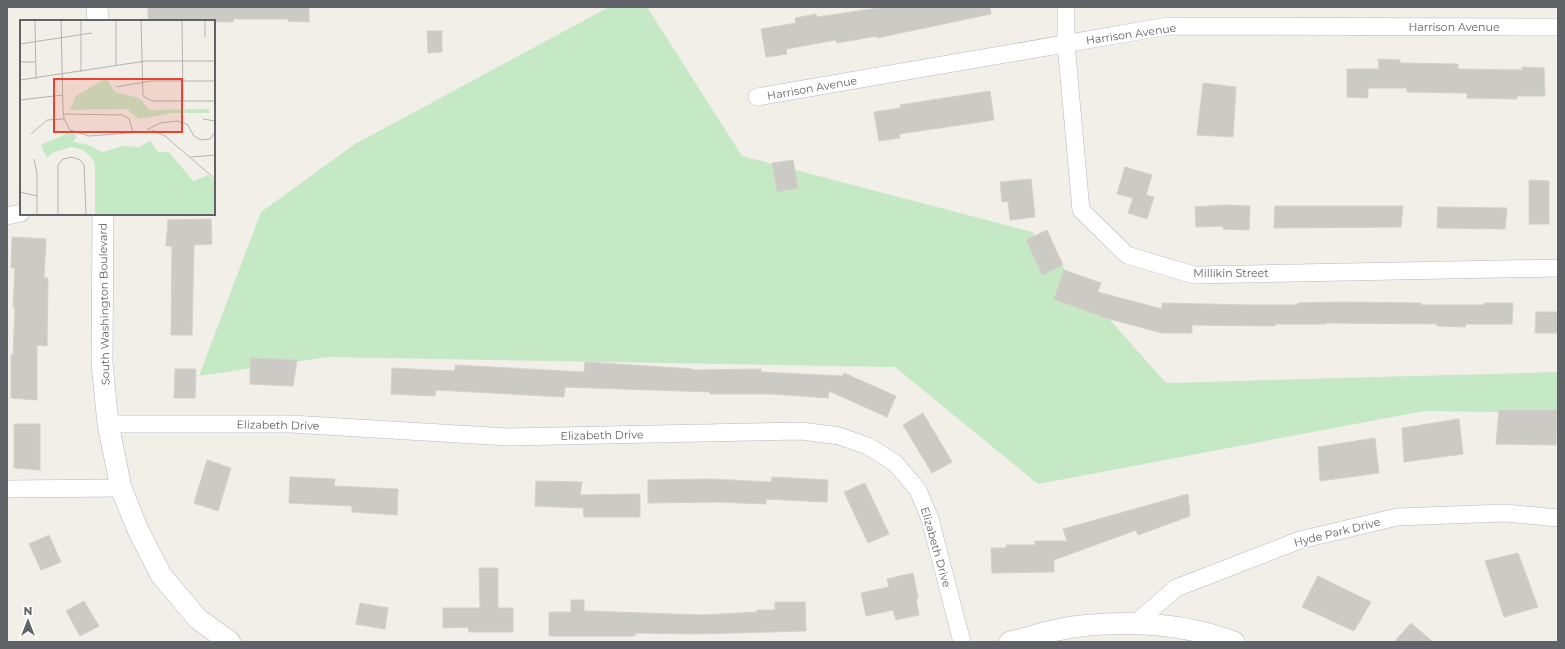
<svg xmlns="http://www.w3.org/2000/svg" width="1565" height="649" viewBox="0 0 1565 649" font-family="Montserrat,sans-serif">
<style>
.green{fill:#c5e8c5}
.building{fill:#cccac5;stroke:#d6d1c6}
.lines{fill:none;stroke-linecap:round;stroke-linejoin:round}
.minor-casing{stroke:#b5b8bc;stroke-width:18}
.tertiary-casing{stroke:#b5b8bc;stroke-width:22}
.minor{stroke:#fff;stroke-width:17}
.tertiary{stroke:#fff;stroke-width:21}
.labels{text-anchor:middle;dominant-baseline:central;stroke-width:3.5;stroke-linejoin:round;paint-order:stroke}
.street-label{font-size:11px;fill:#5f6368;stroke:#fff}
.inset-road{fill:none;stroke:#b3b3b1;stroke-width:1}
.view{fill:#ea4335;fill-opacity:0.15;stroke:#ea4335;stroke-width:2}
.inset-edge{fill:none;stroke:#5f6368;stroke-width:2}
</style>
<rect width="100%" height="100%" fill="#f1efe8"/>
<path class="green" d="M 609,7 L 647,7 L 742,156 L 1032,232 L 1166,383 L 1558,372 L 1558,413 L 1424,411 L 1038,484 L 895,367 L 328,357 L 199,376 L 261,212 L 355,144 Z"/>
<g class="building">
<path d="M 148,7 L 309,7 L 309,22 L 288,21 L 288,19 L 234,19 L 233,22 L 148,21 Z"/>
<path d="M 886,7 L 990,7 L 991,14 L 877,38 L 877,36 L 837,43 L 836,40 L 786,49 L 787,54 L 766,57 L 761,29 L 796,23 L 795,18 L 816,14 L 817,17 Z"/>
<path d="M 427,31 L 442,31 L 442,52 L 428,53 Z"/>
<path d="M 1378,59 L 1400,60 L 1400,63 L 1458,64 L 1458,69 L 1523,70 L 1522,67 L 1544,68 L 1545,96 L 1517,96 L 1517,99 L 1467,98 L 1467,93 L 1407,92 L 1407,88 L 1368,88 L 1368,98 L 1347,97 L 1347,69 L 1379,69 Z"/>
<path d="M 1203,83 L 1236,87 L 1233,137 L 1197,135 Z"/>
<path d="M 990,91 L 994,120 L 899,134 L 900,138 L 879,141 L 874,112 L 901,108 L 900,105 Z"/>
<path d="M 793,160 L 798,188 L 777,192 L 772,163 Z"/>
<path d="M 1125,167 L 1152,175 L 1146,195 L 1154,197 L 1147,219 L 1128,213 L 1133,198 L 1117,194 Z"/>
<path d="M 1031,179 L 1035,217 L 1010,220 L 1008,201 L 1002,202 L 1000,182 Z"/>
<path d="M 1529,180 L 1549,181 L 1549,224 L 1529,224 Z"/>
<path d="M 1224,205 L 1250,206 L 1249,230 L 1223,229 L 1224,226 L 1196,227 L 1195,207 Z"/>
<path d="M 1275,206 L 1403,206 L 1401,227 L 1274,228 Z"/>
<path d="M 1438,207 L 1507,208 L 1505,229 L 1437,228 Z"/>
<path d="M 211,219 L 212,244 L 194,245 L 192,335 L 171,335 L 172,246 L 166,246 L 168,220 Z"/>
<path d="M 1047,230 L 1063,265 L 1042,275 L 1026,240 Z"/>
<path d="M 12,237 L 46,239 L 44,278 L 48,278 L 47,346 L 37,345 L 37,400 L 11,398 L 11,355 L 13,355 L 15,307 L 13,307 L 15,268 L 11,268 Z"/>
<path d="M 1064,270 L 1101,283 L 1098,292 L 1162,309 L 1162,303 L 1252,305 L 1297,305 L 1298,303 L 1344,302 L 1421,303 L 1421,305 L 1484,305 L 1484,303 L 1513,303 L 1512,324 L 1466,324 L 1465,327 L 1437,326 L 1437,324 L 1326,323 L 1326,324 L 1275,324 L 1275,326 L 1192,325 L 1192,333 L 1162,333 L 1106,318 L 1054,299 Z"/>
<path d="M 1536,312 L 1558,312 L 1558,333 L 1535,333 Z"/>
<path d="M 250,358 L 297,360 L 293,386 L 250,384 Z"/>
<path d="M 585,362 L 693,369 L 693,370 L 761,369 L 761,372 L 843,376 L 844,373 L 896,396 L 887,417 L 829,391 L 828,398 L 772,394 L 710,394 L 710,392 L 565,387 L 564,397 L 436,390 L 435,396 L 391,394 L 392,368 L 455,371 L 455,365 L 584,372 Z"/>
<path d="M 175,369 L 196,369 L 195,398 L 174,398 Z"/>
<path d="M 1499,410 L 1557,410 L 1556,445 L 1496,444 Z"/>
<path d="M 923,413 L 952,462 L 932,473 L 903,425 Z"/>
<path d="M 1459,419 L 1463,454 L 1404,462 L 1402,428 Z"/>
<path d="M 14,424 L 40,424 L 40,470 L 14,468 Z"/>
<path d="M 1375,438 L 1379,473 L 1320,481 L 1318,447 Z"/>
<path d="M 207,460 L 231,468 L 218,511 L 194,503 Z"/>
<path d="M 290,477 L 335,479 L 334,486 L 398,489 L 397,515 L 352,512 L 352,506 L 289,503 Z"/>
<path d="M 772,477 L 828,480 L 827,502 L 766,499 L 766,504 L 716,502 L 648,503 L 648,480 L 710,479 L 771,482 Z"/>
<path d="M 536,481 L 582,482 L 580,495 L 640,494 L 640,517 L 584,517 L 583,508 L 535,506 Z"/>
<path d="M 865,483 L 889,534 L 868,543 L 844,492 Z"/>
<path d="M 1188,494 L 1190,516 L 1138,535 L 1136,530 L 1054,560 L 1054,572 L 992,573 L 991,548 L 1006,548 L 1006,545 L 1035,545 L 1035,541 L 1067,541 L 1063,529 Z"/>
<path d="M 49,535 L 61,562 L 41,570 L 29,544 Z"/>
<path d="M 1518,553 L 1538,607 L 1504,617 L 1485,561 Z"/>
<path d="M 479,568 L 498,568 L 498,608 L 513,608 L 513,632 L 469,632 L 468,627 L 443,628 L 443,608 L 480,608 Z"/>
<path d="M 913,573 L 918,598 L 916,599 L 919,615 L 896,620 L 893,610 L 866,616 L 861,593 L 889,587 L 887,579 Z"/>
<path d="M 1318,576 L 1371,602 L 1354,631 L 1302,607 Z"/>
<path d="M 571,600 L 584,600 L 584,611 L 704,615 L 757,612 L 757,610 L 775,610 L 775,602 L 805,602 L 806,631 L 696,634 L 635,633 L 635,636 L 549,636 L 549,612 L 571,612 Z"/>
<path d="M 84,601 L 99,626 L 80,636 L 66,611 Z"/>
<path d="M 360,603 L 388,608 L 385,629 L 356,624 Z"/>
<path d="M 1411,623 L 1433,642 L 1394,642 Z"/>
</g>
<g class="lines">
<g class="minor-casing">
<g id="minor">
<path d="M 1066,7 L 1066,44 L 1081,210 L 1127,255 L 1194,275 L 1558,268"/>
<path d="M 757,97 L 1168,26 L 1558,27"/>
<path d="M 7,216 L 21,213"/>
<path d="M 108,424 L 291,424 L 508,437 L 802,431 L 839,436 L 868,446 L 895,463 L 918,490 L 930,519 L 962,642"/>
<path d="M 7,489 L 121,488"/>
<path d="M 1137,622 L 1176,588 L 1300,540 L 1397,517 L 1505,513 L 1558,518"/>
</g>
</g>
<g class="tertiary-casing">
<g id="tertiary">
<path d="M 97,7 L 98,21"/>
<path d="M 103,214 L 102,363 L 108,424 L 121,488 L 138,530 L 161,575 L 198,619 L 230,642"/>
<path d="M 1010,642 C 1031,637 1052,630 1073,627 C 1128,620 1182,623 1234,642"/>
</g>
</g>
<use href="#minor" class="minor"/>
<use href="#tertiary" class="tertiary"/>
</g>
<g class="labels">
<g class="street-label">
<text x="1454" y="27">Harrison Avenue</text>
<text transform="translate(1131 34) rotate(-8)">Harrison Avenue</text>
<text transform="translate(812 88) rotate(-10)">Harrison Avenue</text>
<text x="1231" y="273">Millikin Street</text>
<text transform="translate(104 304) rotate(-91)">South Washington Boulevard</text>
<text transform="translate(278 425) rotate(1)">Elizabeth Drive</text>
<text transform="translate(602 435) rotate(-1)">Elizabeth Drive</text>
<text transform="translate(1337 532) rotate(-14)">Hyde Park Drive</text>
<text transform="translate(936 547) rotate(74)">Elizabeth Drive</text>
</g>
</g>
<g transform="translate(20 20)">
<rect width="195" height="195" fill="#f1efe8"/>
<path d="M 86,58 L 95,72 L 119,78 L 130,90 L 189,89 L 189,93 L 151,93 L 119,99 L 107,89 L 50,90 L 56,76 ZM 50,112 L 57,116 L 53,122 L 66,124 L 82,132 L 103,126 L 119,127 L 130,121 L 138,132 L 149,132 L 173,161 L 188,155 L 195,162 L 195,195 L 75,195 L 75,145 L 72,138 L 63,130 L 51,127 L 32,133 L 27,138 L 21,125 Z" fill="#c5e8c5"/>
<path class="inset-road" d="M 15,0 L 16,59M 41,0 L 43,89 L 44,99 L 50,110 L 69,116 L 134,111 L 145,116 L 195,159M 61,0 L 61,52M 96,0 L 96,46M 162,0 L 163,81M 121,1 L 123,76 L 132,81 L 195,81M 185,17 L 185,0M 0,24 L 72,13M 0,42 L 15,42M 0,60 L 126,41 L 195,41M 96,67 L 130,61 L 195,61M 0,80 L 43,75M 43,94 L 103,95 L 109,99 L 113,112M 183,99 L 195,101M 127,110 L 140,103 L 157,101 L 167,104 L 174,116 L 181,120 L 190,119 L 195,112M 11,114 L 27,100 L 44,99M 171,137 L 195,135M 14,139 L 17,154 L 17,195M 0,172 L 17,176M 38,195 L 38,145 L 43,139 L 52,137 L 60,140 L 64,145 L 66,195"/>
<path class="view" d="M 34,59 L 162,59 L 162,112 L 34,112 Z"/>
<rect width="195" height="195" class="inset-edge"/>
</g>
<rect width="1565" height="649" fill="none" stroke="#5f6368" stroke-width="16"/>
<g transform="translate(28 621)" stroke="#ffffff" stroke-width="3" paint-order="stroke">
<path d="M0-3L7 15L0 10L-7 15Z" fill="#5f6368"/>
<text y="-6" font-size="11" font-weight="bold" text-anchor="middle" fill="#5f6368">N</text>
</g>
</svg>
